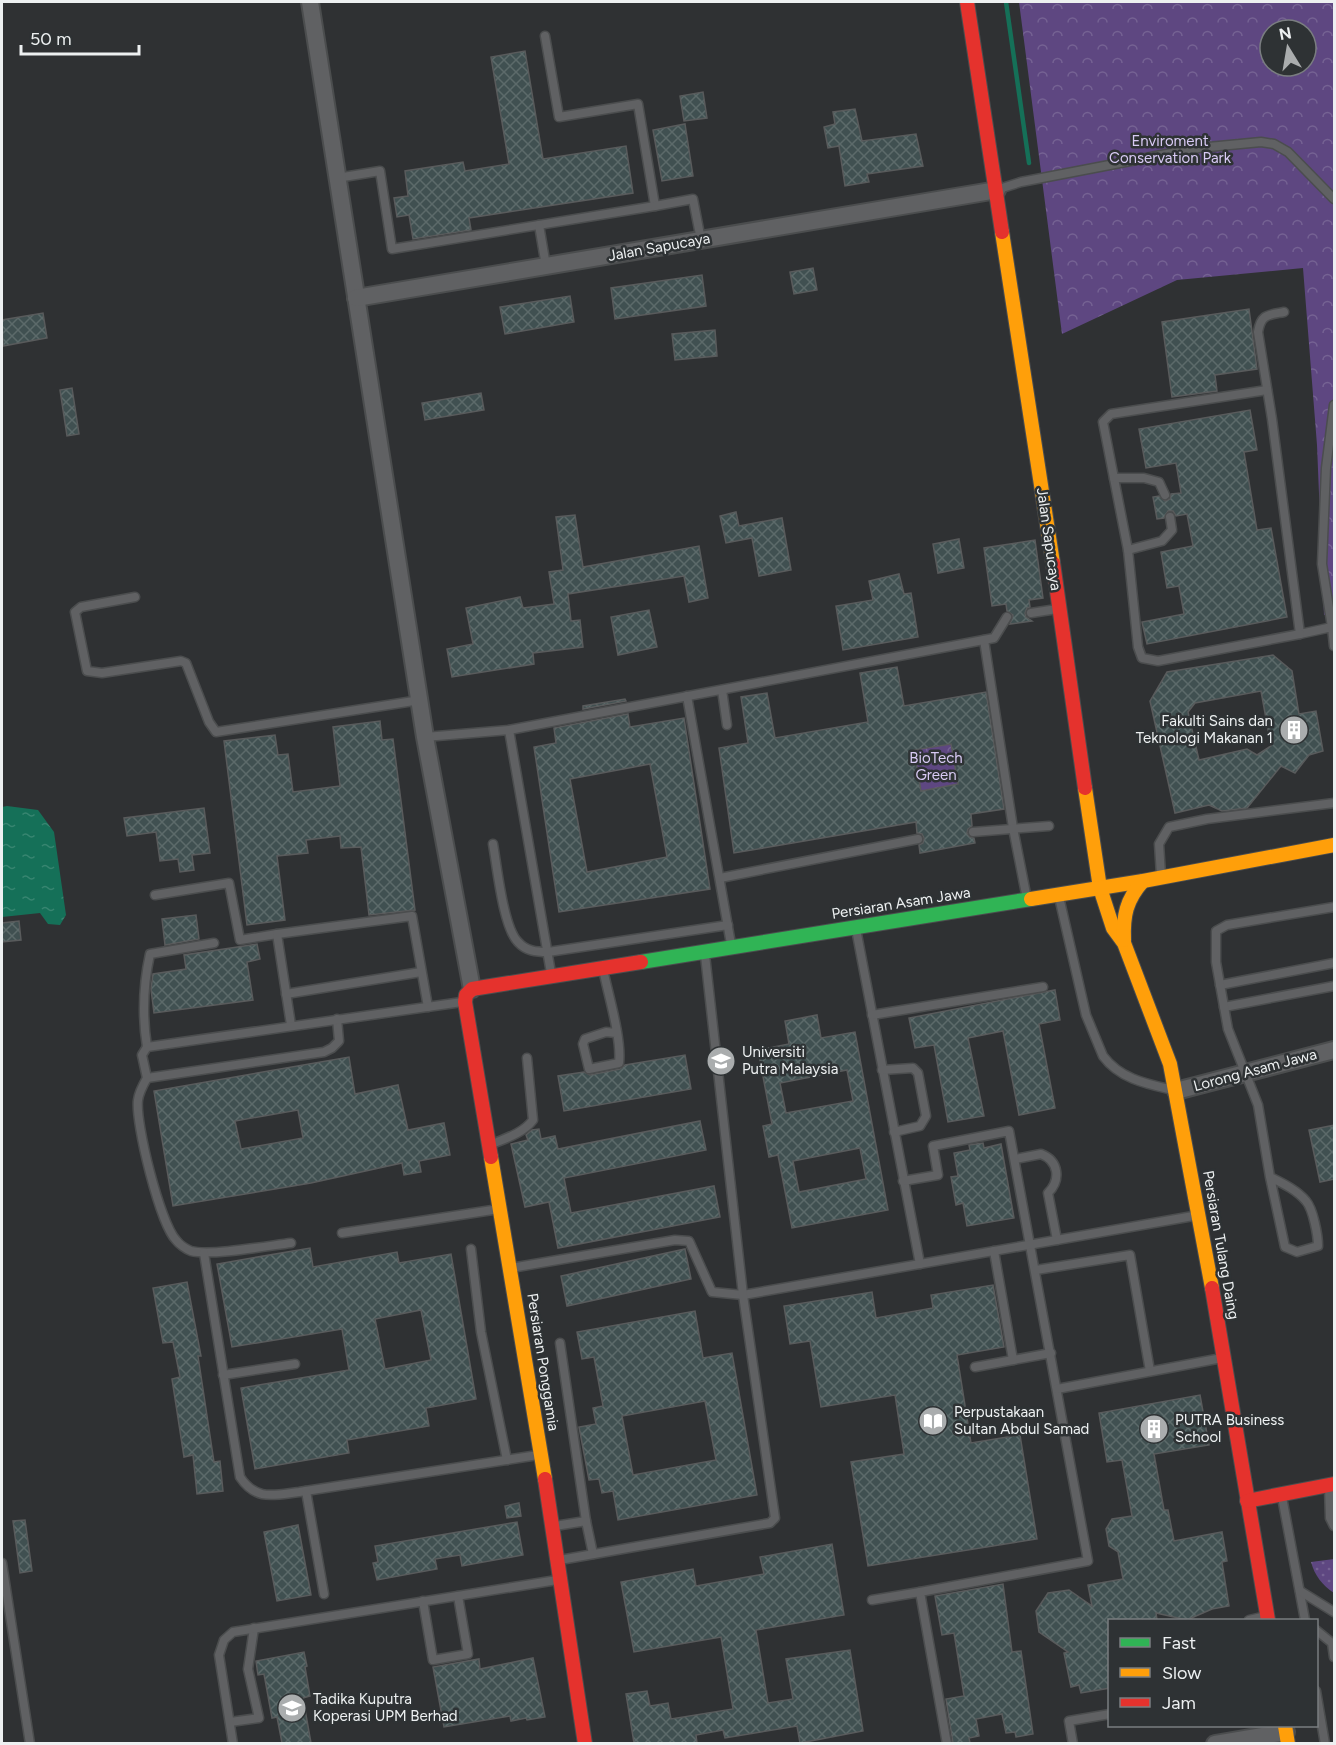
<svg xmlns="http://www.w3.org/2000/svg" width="1336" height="1745" viewBox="0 0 1336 1745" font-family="Figtree,sans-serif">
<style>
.grass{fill:url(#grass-dots)}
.park{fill:url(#park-crowns);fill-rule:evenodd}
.water{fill:url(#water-ripples)}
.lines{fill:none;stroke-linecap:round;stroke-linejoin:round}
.stream{stroke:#157058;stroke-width:4.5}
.building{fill:url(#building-cross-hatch);stroke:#595b5c;stroke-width:1.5;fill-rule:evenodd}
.lane-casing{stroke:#4b4d4e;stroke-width:11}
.street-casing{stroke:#4b4d4e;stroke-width:20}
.fast-casing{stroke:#4b4d4e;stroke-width:16}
.slow-casing{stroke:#4b4d4e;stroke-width:16}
.jam-casing{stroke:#4b4d4e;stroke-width:16}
.lane{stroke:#606163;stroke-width:8}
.street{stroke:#606163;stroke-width:16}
.fast{stroke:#30b455;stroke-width:14}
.slow{stroke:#ff9f0a;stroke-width:14}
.jam{stroke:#e5322d;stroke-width:14}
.labels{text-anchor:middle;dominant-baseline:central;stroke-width:5;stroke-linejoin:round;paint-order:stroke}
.park-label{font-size:15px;fill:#d8caf4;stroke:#2e3234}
.street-label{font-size:15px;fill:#edf0f1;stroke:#2e3234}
.poi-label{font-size:15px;fill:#edf0f1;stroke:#2e3234;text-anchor:start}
</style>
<defs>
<pattern id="grass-dots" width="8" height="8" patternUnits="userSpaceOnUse" patternTransform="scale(1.5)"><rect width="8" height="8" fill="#5e4781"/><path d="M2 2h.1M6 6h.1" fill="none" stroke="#756293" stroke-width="1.8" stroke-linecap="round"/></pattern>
<pattern id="park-crowns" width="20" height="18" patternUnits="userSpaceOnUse" patternTransform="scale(1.5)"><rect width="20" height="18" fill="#5e4781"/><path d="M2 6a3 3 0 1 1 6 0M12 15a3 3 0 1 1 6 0" fill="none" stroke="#756293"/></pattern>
<pattern id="water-ripples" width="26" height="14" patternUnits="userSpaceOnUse" patternTransform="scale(1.5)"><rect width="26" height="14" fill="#157058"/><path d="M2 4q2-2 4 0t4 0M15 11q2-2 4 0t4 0" fill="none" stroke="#378570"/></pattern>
<pattern id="building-cross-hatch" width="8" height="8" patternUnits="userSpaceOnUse" patternTransform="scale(1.5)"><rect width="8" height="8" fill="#405051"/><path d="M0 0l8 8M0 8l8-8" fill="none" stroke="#5c6a6a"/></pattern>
</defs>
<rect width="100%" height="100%" fill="#2f3133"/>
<path class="grass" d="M 1334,1559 L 1334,1593 C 1322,1585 1315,1576 1311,1562 Z"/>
<g class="park">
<path d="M 1019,2 L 1334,2 L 1334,614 L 1324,615 L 1317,445 L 1303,268 L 1177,280 L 1062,334 ZM 1270,30 L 1306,30 L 1306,66 L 1270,66 Z"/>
<path d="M 951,744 L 958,784 L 921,791 L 914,750 Z"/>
</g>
<path class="water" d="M 7,806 L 38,810 L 54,832 L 66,915 L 60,925 L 48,924 L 40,913 L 2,917 L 2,807 Z"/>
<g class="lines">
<path class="stream" d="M 1006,2 L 1029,163"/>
</g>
<g class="building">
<path d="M 525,51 L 543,159 L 626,146 L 633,193 L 469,218 L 471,230 L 413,239 L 409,215 L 397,217 L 394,198 L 408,196 L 405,171 L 463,162 L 465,171 L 509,164 L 491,57 Z"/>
<path d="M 703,92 L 707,118 L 684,121 L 680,96 Z"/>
<path d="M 855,109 L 862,141 L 916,134 L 923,166 L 867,174 L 869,182 L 845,186 L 839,146 L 828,148 L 824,127 L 835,124 L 833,112 Z"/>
<path d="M 685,124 L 693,176 L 662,181 L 653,130 Z"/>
<path d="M 813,268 L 817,290 L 794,294 L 790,272 Z"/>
<path d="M 702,275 L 706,306 L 615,319 L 611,288 Z"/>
<path d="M 570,296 L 574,322 L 505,334 L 500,307 Z"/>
<path d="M 1249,309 L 1257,369 L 1215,375 L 1217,391 L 1172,397 L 1162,322 Z"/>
<path d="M 43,313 L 47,338 L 3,346 L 2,320 Z"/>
<path d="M 715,330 L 717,356 L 675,360 L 672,334 Z"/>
<path d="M 72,388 L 79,434 L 67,436 L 60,390 Z"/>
<path d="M 481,393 L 484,410 L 425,420 L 422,403 Z"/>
<path d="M 1250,410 L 1257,450 L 1244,452 L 1257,530 L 1271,528 L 1287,617 L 1147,644 L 1142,622 L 1184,614 L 1179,586 L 1167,588 L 1161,552 L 1193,546 L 1187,514 L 1176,516 L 1173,511 L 1168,511 L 1164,518 L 1157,519 L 1153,497 L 1159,496 L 1165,501 L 1170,499 L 1171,494 L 1181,493 L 1176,463 L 1146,468 L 1139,429 Z"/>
<path d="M 736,512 L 739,526 L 782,518 L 791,570 L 759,576 L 752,538 L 726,543 L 720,516 Z"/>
<path d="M 575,515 L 583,567 L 699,546 L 708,598 L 689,602 L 684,576 L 568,594 L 571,621 L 580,620 L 583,647 L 533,653 L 534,664 L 452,677 L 447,649 L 473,644 L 466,608 L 520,597 L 523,608 L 554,604 L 549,572 L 563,570 L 556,517 Z"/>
<path d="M 959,539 L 964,568 L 938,573 L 933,544 Z"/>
<path d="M 1035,540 L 1043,598 L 1029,600 L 1030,607 L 1027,608 L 1025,613 L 1026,617 L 1032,621 L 1010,624 L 1013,615 L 1007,611 L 1006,604 L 992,606 L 984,548 Z"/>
<path d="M 899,574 L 904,594 L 911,593 L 918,637 L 843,650 L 836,606 L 873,600 L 869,581 Z"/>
<path d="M 649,610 L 657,647 L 618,655 L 611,617 Z"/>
<path d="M 1273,655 L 1292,671 L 1299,714 L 1316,711 L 1323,751 L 1309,755 L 1295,773 L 1281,766 L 1247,808 L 1222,811 L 1209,805 L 1175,813 L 1150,701 L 1167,672 ZM 1261,691 L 1271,746 L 1257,755 L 1247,749 L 1199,760 L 1188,712 L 1195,703 Z"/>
<path d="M 897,667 L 904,706 L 986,692 L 1004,809 L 971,814 L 972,826 L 968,829 L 967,833 L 970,837 L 974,838 L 975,843 L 920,853 L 919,845 L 923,843 L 924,838 L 922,834 L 917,833 L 916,822 L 734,853 L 719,748 L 748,743 L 741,697 L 767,693 L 775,738 L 868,722 L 860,673 ZM 951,744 L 958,784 L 921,791 L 914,750 Z"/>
<path d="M 625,699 L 626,701 L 583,709 L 583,706 Z"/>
<path d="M 628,714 L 630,727 L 684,718 L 710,889 L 559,912 L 534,747 L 556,743 L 554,728 ZM 650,764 L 667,857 L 587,872 L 570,779 Z"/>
<path d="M 380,721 L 382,740 L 393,739 L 415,910 L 369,915 L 361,847 L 341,848 L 340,836 L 306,840 L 308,853 L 277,856 L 285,920 L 247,925 L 224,741 L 275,735 L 278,755 L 288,754 L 293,792 L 340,786 L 333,727 Z"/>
<path d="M 204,808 L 210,853 L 192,855 L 194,870 L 180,872 L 178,859 L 160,861 L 156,832 L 127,836 L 124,818 Z"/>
<path d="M 196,915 L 199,939 L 165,945 L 162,919 Z"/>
<path d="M 19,921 L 21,940 L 2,942 L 2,923 Z"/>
<path d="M 257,944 L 260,959 L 247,962 L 253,1000 L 154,1013 L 151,989 L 153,974 L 186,969 L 184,955 Z"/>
<path d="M 1055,990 L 1060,1020 L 1039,1024 L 1055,1108 L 1019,1115 L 1003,1031 L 968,1038 L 984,1116 L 948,1122 L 934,1045 L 915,1048 L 909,1018 Z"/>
<path d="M 817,1015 L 821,1038 L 855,1032 L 888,1210 L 792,1228 L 778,1155 L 769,1157 L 763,1126 L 772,1124 L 758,1050 L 789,1044 L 785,1021 ZM 847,1070 L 853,1101 L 786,1113 L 780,1083 ZM 860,1148 L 866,1179 L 799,1192 L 793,1161 Z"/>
<path d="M 685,1055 L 691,1089 L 564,1111 L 558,1076 L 584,1072 L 590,1075 L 620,1069 L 625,1065 Z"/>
<path d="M 349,1057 L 355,1094 L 398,1085 L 408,1130 L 444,1123 L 450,1155 L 419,1161 L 421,1172 L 404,1175 L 402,1163 L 311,1183 L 173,1206 L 154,1091 ZM 298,1110 L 303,1138 L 241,1149 L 235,1121 Z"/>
<path d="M 700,1121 L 706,1150 L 564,1178 L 571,1213 L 714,1186 L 720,1217 L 558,1248 L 549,1202 L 525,1207 L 511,1144 L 528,1140 L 526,1135 L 532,1130 L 539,1129 L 541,1139 L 555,1136 L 558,1149 Z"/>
<path d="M 1335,1125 L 1335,1179 L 1320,1182 L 1309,1130 Z"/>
<path d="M 983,1143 L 984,1148 L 1001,1144 L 1014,1218 L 967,1226 L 963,1203 L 956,1205 L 951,1177 L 958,1176 L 954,1153 L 970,1150 L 969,1145 Z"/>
<path d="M 310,1248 L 313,1267 L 397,1252 L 399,1263 L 451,1254 L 476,1399 L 426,1408 L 429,1426 L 347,1440 L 349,1453 L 255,1469 L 241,1388 L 349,1370 L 342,1329 L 232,1347 L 217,1264 ZM 421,1310 L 431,1360 L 385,1369 L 375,1319 Z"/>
<path d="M 685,1249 L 691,1279 L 567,1306 L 561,1276 Z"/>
<path d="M 187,1282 L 201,1356 L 198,1356 L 214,1462 L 220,1461 L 223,1491 L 197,1494 L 193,1455 L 184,1457 L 172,1379 L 180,1377 L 173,1342 L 163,1343 L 153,1288 Z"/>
<path d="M 993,1285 L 1004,1347 L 957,1355 L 971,1443 L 1020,1435 L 1037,1539 L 868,1566 L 851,1462 L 904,1454 L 895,1395 L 821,1407 L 810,1341 L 790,1344 L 784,1306 L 872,1292 L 876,1318 L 933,1308 L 931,1295 Z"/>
<path d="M 695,1311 L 703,1358 L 732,1353 L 757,1495 L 618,1520 L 613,1491 L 602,1493 L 599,1479 L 589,1480 L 579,1427 L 596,1424 L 593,1408 L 603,1406 L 594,1357 L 582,1359 L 577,1332 ZM 705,1401 L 716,1460 L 633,1475 L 622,1416 Z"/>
<path d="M 1200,1395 L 1209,1445 L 1154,1454 L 1164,1510 L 1168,1510 L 1174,1541 L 1222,1532 L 1227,1561 L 1222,1562 L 1229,1606 L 1212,1609 L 1187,1620 L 1156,1613 L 1157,1620 L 1110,1620 L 1110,1688 L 1081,1693 L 1079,1685 L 1071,1687 L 1064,1653 L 1068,1652 L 1039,1632 L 1036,1611 L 1048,1593 L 1069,1590 L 1092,1606 L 1088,1585 L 1123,1579 L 1118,1552 L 1109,1546 L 1106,1529 L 1112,1519 L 1132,1516 L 1122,1460 L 1107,1462 L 1099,1413 Z"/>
<path d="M 519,1503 L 521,1516 L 507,1518 L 505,1506 Z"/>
<path d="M 25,1520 L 32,1571 L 20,1573 L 13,1521 Z"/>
<path d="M 517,1522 L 523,1555 L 462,1566 L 460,1555 L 435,1559 L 437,1569 L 377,1580 L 373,1563 L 378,1562 L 375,1546 Z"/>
<path d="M 298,1525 L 311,1595 L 277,1601 L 264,1532 Z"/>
<path d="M 832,1544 L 844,1615 L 756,1630 L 768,1703 L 793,1699 L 786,1659 L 850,1650 L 863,1731 L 800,1743 L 797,1726 L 725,1738 L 723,1730 L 696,1735 L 697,1743 L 634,1743 L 626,1694 L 647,1691 L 650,1706 L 668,1703 L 671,1719 L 733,1709 L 721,1637 L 634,1652 L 621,1582 L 693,1569 L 696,1586 L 764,1574 L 760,1557 Z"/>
<path d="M 1003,1584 L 1012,1652 L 1021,1651 L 1033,1734 L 1016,1737 L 1015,1732 L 1006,1733 L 1002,1714 L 976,1719 L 979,1736 L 969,1738 L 970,1743 L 953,1743 L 946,1699 L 964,1696 L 954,1633 L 942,1635 L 935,1596 Z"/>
<path d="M 304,1652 L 307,1666 L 305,1667 L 310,1696 L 303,1698 L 311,1743 L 282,1743 L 277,1717 L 272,1718 L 264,1674 L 258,1675 L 256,1661 Z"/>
<path d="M 533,1658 L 545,1717 L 527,1720 L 526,1718 L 511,1721 L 510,1716 L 444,1727 L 433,1667 L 479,1659 L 480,1669 Z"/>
</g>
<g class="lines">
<g class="lane-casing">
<g id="lane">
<path d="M 337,178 L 380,171 L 392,249 L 655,206 L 638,104 L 559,117 L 545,36"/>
<path d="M 999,189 L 1021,182 L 1198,148 L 1261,142 L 1274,144 L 1288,152 L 1334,199"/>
<path d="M 655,206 L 693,199 L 701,240"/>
<path d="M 539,225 L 546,266"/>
<path d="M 1284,312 C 1268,315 1261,314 1258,332 L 1272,419 L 1300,634 L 1332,627 L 1334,646"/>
<path d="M 1267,390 L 1111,414 L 1103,422 L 1128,550 L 1138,647 L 1142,658 L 1158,661 L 1300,634"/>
<path d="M 1334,405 L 1326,468 L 1322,564 L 1332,627 L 1334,627"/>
<path d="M 1114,478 L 1144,478 L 1159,482 L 1165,495"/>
<path d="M 1128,550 L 1162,541 L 1172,530 L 1170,517"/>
<path d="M 135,597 L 81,607 L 75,612 L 87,671 L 102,673 L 181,661 L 186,663 L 209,722 L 216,732 L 420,700"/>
<path d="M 1031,613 L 1057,609"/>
<path d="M 984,640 L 1013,828 L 1027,899"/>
<path d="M 722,690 L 727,725"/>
<path d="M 687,696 L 731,944"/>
<path d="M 509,730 L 551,973"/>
<path d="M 425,737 L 509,730 L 994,638 L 1007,617"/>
<path d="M 973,832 L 1049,826"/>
<path d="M 493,844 C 497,866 503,927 518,942 C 526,951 536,952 548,952 L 728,925"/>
<path d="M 1161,875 L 1159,844 L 1169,827 L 1207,819 L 1334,803"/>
<path d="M 720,878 L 918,839"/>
<path d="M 155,895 L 229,883 L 240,940 L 277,934"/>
<path d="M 1059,897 L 1086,1015 L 1103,1056 C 1120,1079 1147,1084 1173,1090"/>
<path d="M 856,929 L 920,1264"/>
<path d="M 603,969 C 608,994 622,1039 619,1063 L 589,1069 L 583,1044 L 585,1039 L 606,1032 L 616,1033"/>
<path d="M 1220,985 L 1334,963"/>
<path d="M 286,994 L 421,972"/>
<path d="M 1224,1007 L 1334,986"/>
<path d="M 872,1015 L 1043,987"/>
<path d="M 291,1025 L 277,934 L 412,916 L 428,1007"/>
<path d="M 147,1047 C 142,1015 143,986 150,954 L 214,943"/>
<path d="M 882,1070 L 913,1068 L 918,1073 L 926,1116 L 920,1126 L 894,1132"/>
<path d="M 147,1078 L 324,1052 L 332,1048 L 339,1041 L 337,1019"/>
<path d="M 492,1144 C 507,1138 523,1133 533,1120 L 527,1058"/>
<path d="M 1015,1159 L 1041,1154 C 1059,1161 1061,1180 1048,1193 L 1057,1240"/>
<path d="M 1270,1177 L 1285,1247 L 1297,1252 L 1318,1246 C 1318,1235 1313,1209 1306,1201 C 1297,1190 1282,1183 1270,1177 L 1258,1105 L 1228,1029 L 1216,962 L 1216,931 L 1227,925 L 1334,907"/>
<path d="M 903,1181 L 938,1175 L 933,1146 L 1009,1131 L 1088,1561 L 920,1592 L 947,1744"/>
<path d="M 342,1233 L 499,1209"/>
<path d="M 291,1243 C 267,1246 211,1256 191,1251 C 186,1249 179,1244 176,1240 C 160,1223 135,1123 138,1100 C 139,1092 143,1085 147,1078 L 142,1055 L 147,1047 L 462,1002"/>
<path d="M 471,1249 L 481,1332 L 507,1460"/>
<path d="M 204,1253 L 240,1477 C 256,1501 273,1495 299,1492 L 538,1455"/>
<path d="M 511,1268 L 675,1240 L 689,1241 L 712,1292 L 743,1295 L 1199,1215"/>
<path d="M 1036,1270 L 1130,1255 L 1150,1371"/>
<path d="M 560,1343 L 586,1521"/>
<path d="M 1013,1360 L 1051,1353"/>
<path d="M 975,1367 L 1013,1360 L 994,1251"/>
<path d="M 223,1375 L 295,1364"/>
<path d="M 1057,1389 L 1222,1358"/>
<path d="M 1329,1486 L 1330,1518 L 1334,1526"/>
<path d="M 306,1491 L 324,1594"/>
<path d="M 1282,1497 L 1305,1620"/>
<path d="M 555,1526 L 586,1521 L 593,1554"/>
<path d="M 560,1560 L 770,1523 L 775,1518 L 743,1295 L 705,955"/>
<path d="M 2,1563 L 30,1744"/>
<path d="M 1300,1591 L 1334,1612"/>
<path d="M 872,1600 L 920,1592"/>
<path d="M 423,1601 L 433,1660 L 468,1654 L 458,1596"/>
<path d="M 1249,1620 L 1266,1616"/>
<path d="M 1316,1630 L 1332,1643 L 1334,1657"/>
<path d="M 1316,1691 L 1325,1744"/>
<path d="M 230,1722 L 259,1718 L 248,1669 L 254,1628"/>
<path d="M 233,1744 L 219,1655 L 224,1640 L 233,1632 L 557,1580"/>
<path d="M 1073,1744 L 1069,1721 L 1110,1714"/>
</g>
</g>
<g class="street-casing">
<g id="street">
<path d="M 310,2 L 425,737 L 472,989"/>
<path d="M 356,298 L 997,190"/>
<path d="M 1176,1091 L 1334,1050"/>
<path d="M 1215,1744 L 1286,1732"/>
</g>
</g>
<g class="fast-casing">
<path id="fast" d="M 641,962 L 1031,899"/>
</g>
<g class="slow-casing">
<g id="slow">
<path d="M 1002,232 L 1053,563"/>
<path d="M 1085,788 L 1100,888 L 1113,928 L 1124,943 L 1170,1064 L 1212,1288"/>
<path d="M 1031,899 L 1143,881 L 1334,845"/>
<path d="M 1124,940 C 1123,916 1126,900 1143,881"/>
<path d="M 491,1157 L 545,1479"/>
<path d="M 1285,1726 L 1288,1744"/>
</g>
</g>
<g class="jam-casing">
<g id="jam">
<path d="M 967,2 L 1002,232"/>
<path d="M 1053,563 L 1085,788"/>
<path d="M 491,1157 L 465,1002 L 466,995 L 472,989 L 641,962"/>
<path d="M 1212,1288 L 1268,1620"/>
<path d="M 545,1479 L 585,1744"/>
<path d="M 1247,1501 L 1334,1484"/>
</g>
</g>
<use href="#lane" class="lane"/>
<use href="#street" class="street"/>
<use href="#fast" class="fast"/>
<use href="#slow" class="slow"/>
<use href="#jam" class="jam"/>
</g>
<defs>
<g id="building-disc" transform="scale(1.5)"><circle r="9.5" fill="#aaadae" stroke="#2e3234"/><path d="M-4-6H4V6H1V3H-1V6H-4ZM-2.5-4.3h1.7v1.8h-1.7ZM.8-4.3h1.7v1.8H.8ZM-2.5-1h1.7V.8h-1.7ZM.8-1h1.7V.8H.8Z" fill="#fff"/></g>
<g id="university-disc" transform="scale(1.5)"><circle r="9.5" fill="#aaadae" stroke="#2e3234"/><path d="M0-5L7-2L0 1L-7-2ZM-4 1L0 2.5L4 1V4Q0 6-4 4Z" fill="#fff"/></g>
<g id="library-disc" transform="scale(1.5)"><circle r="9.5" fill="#aaadae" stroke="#2e3234"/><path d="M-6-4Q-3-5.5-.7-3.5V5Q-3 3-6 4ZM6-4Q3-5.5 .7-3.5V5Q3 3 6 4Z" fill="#fff"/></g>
<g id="school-disc" transform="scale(1.5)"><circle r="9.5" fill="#aaadae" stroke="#2e3234"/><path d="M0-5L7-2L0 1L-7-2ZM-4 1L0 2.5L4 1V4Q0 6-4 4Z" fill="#fff"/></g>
</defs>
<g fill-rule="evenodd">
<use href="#building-disc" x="1294" y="730"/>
<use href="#university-disc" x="721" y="1061"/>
<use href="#library-disc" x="933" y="1421"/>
<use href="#building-disc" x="1154" y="1429"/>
<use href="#school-disc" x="292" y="1708"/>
</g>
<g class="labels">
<g class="park-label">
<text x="1170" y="141">Enviroment<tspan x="1170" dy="17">Conservation Park</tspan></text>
<text x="936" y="758">BioTech<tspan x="936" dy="17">Green</tspan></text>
</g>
<g class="street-label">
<text transform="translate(659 247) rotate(-10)">Jalan Sapucaya</text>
<text transform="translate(1049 539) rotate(82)">Jalan Sapucaya</text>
<text transform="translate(901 903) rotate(-9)">Persiaran Asam Jawa</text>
<text transform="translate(1255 1070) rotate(-15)">Lorong Asam Jawa</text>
<text transform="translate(1221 1245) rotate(80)">Persiaran Tulang Daing</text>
<text transform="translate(543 1362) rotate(81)">Persiaran Ponggamia</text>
</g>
<g class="poi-label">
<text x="1273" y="721" text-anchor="end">Fakulti Sains dan<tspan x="1273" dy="17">Teknologi Makanan 1</tspan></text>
<text x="742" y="1052">Universiti<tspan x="742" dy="17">Putra Malaysia</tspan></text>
<text x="954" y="1412">Perpustakaan<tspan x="954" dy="17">Sultan Abdul Samad</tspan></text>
<text x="1175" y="1420">PUTRA Business<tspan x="1175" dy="17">School</tspan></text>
<text x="313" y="1699">Tadika Kuputra<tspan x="313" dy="17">Koperasi UPM Berhad</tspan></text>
</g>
</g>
<rect width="1336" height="1745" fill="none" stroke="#edf0f1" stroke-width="6"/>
<rect x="1108" y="1619" width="210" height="108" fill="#2e3234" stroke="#7a7e80" stroke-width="1.5"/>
<rect x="1120" y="1638" width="30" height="9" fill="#30b455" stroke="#7a7e80" stroke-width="1.5"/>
<text x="1162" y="1649" font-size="18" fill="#edf0f1">Fast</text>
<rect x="1120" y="1668" width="30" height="9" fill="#ff9f0a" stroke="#7a7e80" stroke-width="1.5"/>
<text x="1162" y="1679" font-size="18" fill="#edf0f1">Slow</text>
<rect x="1120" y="1698" width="30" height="9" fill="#e5322d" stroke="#7a7e80" stroke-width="1.5"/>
<text x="1162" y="1709" font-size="18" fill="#edf0f1">Jam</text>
<g transform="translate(1288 48) rotate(349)"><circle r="28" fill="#2e3234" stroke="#7a7e80" stroke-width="1.5"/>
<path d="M0-4.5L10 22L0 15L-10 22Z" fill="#aaadae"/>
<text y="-9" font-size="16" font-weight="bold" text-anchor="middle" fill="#edf0f1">N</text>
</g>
<path d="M21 45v9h118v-9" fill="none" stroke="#edf0f1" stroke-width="3"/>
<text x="30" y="45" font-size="18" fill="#edf0f1" stroke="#2e3234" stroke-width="4.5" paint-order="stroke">50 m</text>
</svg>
